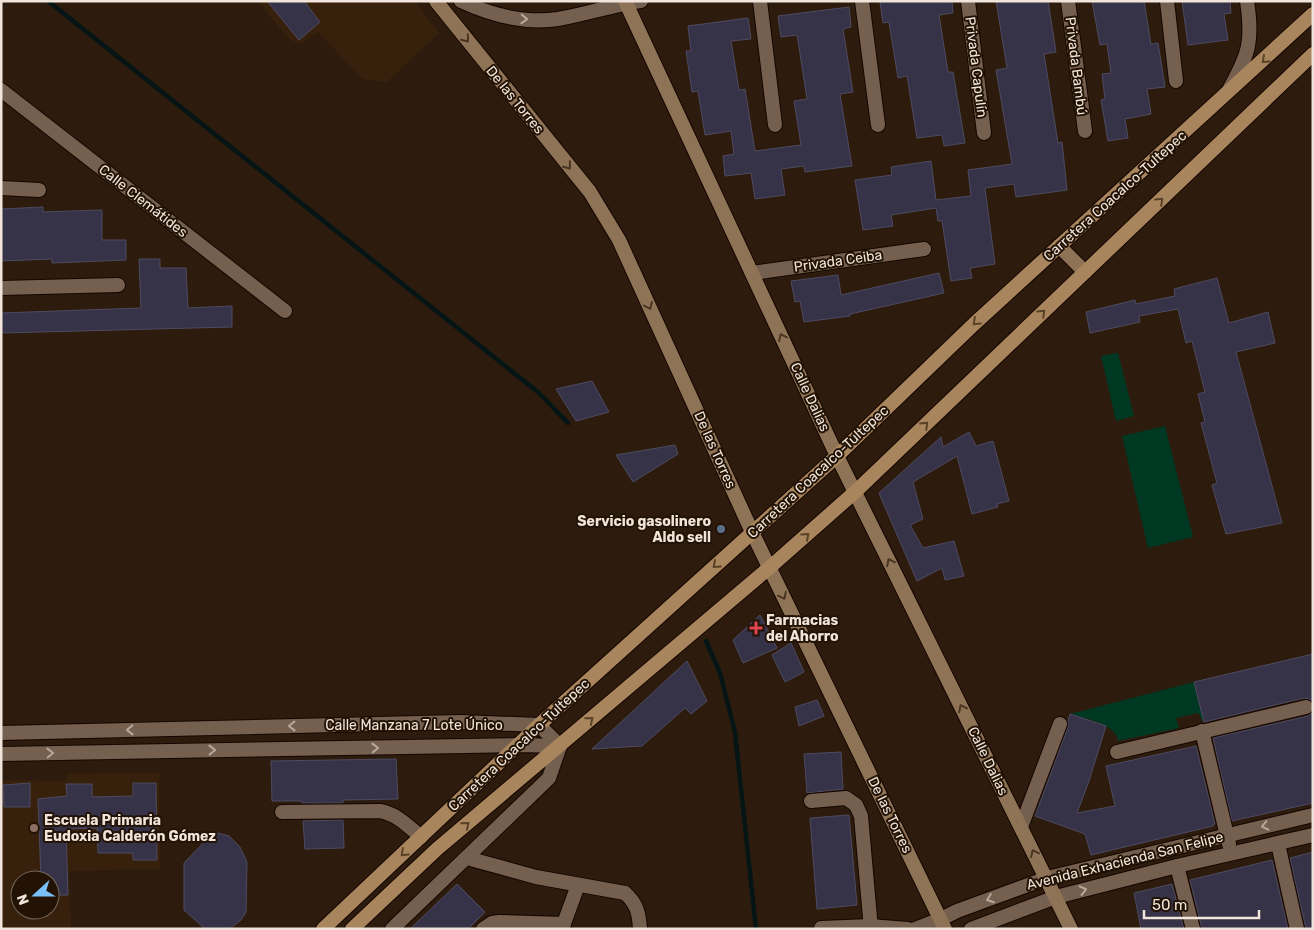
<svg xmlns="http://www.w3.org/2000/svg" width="1314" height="930" viewBox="0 0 1314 930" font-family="Rubik,sans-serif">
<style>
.built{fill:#37210c;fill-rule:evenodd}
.green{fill:#003923}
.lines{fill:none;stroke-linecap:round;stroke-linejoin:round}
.stream{stroke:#051515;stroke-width:4.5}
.building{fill:#363247;stroke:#4e4b61}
.minor-casing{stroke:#150600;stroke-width:16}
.tertiary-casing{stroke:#150600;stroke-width:16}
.secondary-casing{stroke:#150600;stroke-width:16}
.primary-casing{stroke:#150600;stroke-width:16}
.minor{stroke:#75604f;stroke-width:14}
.tertiary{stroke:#75604f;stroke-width:14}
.secondary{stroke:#8f7356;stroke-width:14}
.primary{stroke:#a9855d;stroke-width:14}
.oneway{stroke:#b9a99c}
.oneway2{stroke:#493521}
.oneway3{stroke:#594128}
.service-dot{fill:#5c6f8a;stroke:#231305;stroke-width:2}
.health-dot{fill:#e0444e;stroke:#231305;stroke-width:2}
.education-dot{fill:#8d6e63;stroke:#231305;stroke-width:2}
.labels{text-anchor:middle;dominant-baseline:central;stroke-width:4;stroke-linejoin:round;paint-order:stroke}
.street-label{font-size:14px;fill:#f1e5db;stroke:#231305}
.poi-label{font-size:14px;font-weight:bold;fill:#f1e5db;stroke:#231305;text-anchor:start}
</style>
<rect width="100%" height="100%" fill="#2d1c0d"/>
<g class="built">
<path d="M 258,1 L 414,1 L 439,33 L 387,82 L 363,79 L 318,32 L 299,44 L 288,38 Z"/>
<path d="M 159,773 L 160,869 L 69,871 L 71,929 L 1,929 L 1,780 L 66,781 L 67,774 ZM 20,880 L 50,880 L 50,910 L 20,910 Z"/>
</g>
<g class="green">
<path d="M 1118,353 L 1134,416 L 1116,421 L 1101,356 Z"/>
<path d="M 1165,426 L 1193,537 L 1148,548 L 1122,436 Z"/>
<path d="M 1194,682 L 1204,723 L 1198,713 L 1176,718 L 1179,728 L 1118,741 C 1116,723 1085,719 1070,714 Z"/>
</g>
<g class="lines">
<g class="stream">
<path d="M 48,1 L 539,393 L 568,423"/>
<path d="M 706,641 L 720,673 L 735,732 L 756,929"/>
</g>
</g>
<g class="building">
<path d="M 267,1 L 304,1 L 320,22 L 299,40 Z"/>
<path d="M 888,1 L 952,1 L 953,13 L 939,15 L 948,72 L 953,72 L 965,143 L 944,146 L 942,135 L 917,138 L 907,76 L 898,78 L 889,22 L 883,23 L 880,2 Z"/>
<path d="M 996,1 L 1048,1 L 1056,52 L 1044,54 L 1058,143 L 1062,142 L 1067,190 L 1016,197 L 1014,184 L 985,188 L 995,264 L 970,268 L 972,278 L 951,281 L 942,221 L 938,221 L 936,208 L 891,215 L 893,226 L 863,230 L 855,180 L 892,175 L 891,167 L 931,161 L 936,200 L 971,196 L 968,170 L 1012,164 L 996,70 L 1007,68 Z"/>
<path d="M 1092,1 L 1144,1 L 1151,44 L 1158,43 L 1165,87 L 1147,89 L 1151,114 L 1125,119 L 1128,138 L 1108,141 L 1101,100 L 1105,99 L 1102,74 L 1111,73 L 1107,44 L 1100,45 Z"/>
<path d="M 1182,1 L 1230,1 L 1231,13 L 1224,14 L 1228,40 L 1188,45 Z"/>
<path d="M 849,7 L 851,27 L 843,29 L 853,92 L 840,94 L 852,166 L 805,172 L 804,166 L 781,169 L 785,195 L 755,199 L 751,173 L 725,176 L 723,156 L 734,154 L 731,131 L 705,135 L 698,91 L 692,92 L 689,71 L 686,51 L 691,51 L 688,26 L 748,18 L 751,39 L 731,41 L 739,90 L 745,89 L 755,151 L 801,145 L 794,101 L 807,99 L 799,47 L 797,35 L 781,37 L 778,16 Z"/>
<path d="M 43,207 L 43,212 L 102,210 L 102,240 L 126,240 L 126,260 L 52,263 L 52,259 L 1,261 L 1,209 Z"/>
<path d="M 139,259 L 160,259 L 160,268 L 186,268 L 188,308 L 232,306 L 232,327 L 1,333 L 1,313 L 141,308 Z"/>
<path d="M 939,273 L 944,293 L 850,314 L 850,316 L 804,322 L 800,301 L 795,302 L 791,281 L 838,275 L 841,295 Z"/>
<path d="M 1217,278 L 1229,323 L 1268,312 L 1275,343 L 1236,352 L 1282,523 L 1226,534 L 1212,485 L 1217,483 L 1201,423 L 1205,422 L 1198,394 L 1205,392 L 1192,341 L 1186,343 L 1178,309 L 1139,316 L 1140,322 L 1090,333 L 1086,312 L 1135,300 L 1136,304 L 1175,296 L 1174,289 Z"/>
<path d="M 592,381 L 609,412 L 576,421 L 556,389 Z"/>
<path d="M 969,432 L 976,446 L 993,441 L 1009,501 L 997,504 L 998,507 L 972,514 L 957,456 L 913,482 L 923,519 L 910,525 L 923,548 L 954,541 L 964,576 L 945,580 L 942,568 L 917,581 L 879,493 L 941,437 L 943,447 Z"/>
<path d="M 675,445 L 678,454 L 633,482 L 616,455 Z"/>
<path d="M 760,615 L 777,648 L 743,663 L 733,640 Z"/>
<path d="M 791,643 L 804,672 L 785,682 L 772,655 Z"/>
<path d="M 1313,654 L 1313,702 L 1309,699 L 1304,698 L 1204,722 L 1194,682 Z"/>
<path d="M 687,661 L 707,701 L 691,714 L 685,708 L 642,746 L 592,749 Z"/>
<path d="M 817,700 L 824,716 L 799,726 L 795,707 Z"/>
<path d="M 1313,712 L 1313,803 L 1232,821 L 1213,738 L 1308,716 Z"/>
<path d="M 1070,714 L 1106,726 L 1089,781 L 1077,813 L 1115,806 L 1106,766 L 1196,746 L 1215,824 L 1213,825 L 1213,826 L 1091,855 L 1085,834 L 1035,816 L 1068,727 L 1068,721 Z"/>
<path d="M 841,752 L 843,789 L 807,793 L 804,754 Z"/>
<path d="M 396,759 L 398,799 L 343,800 L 343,803 L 302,803 L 302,801 L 272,801 L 271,761 Z"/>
<path d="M 30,783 L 30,807 L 4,807 L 3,785 Z"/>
<path d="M 133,783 L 156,783 L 157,860 L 133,860 L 133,853 L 98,853 L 97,828 L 66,829 L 68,895 L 50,895 L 50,880 L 41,880 L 38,799 L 67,796 L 66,784 L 92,784 L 92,797 L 133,796 Z"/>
<path d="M 849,815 L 857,905 L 817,909 L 810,818 Z"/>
<path d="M 343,820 L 344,848 L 305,849 L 303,821 Z"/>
<path d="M 214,832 L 229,836 L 240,847 L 247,862 L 246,912 L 241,920 L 229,929 L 205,929 L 184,910 L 184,863 Z"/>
<path d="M 1313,852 L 1313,929 L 1306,929 L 1290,858 Z"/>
<path d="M 1272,860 L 1288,929 L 1202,929 L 1190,880 Z"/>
<path d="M 457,884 L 485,912 L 468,929 L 410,929 Z"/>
<path d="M 1172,884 L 1184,929 L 1141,929 L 1134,893 Z"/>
</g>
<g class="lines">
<g class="minor-casing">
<g id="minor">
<path d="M 760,1 L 775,125"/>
<path d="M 862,1 L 878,125"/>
<path d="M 968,1 L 984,133"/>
<path d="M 1068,1 L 1085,131"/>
<path d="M 1167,1 L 1176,81"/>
<path d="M 1,90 L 285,311"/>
<path d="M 1,188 L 39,190"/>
<path d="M 752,273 L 924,249"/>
<path d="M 1,288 L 118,285"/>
<path d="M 1202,731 L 1229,844"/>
<path d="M 1117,752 L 1306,707"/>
<path d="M 811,801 L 846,798 L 856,805 L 861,816 L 871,929"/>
<path d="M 282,812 L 380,811 C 397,814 408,826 421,837"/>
<path d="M 1021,827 L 1060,724"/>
<path d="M 1278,844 L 1297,929"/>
<path d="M 467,858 L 536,877 L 625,893 C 637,904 639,913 640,929"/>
<path d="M 1177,866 L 1193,929"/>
<path d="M 821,928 L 870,926 L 908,929"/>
<path d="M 392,929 L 549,778 L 560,746"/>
<path d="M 483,929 L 492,923 L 499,922 L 564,924"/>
<path d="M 562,929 L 578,885"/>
<path d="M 915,929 L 941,919 L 957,911 L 1047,878 L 1313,815"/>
<path d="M 971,929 L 1056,897 L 1177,866 L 1313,835"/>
</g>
</g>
<g class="tertiary-casing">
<g id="tertiary">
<path d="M 461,1 C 491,15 524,24 558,19 C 586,14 613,5 641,1"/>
<path d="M 1230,88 C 1249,54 1253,41 1247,1"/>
<path d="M 1,733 L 460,722 L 539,725 L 560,746"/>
<path d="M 1,754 L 518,745 L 560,746"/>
</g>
</g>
<g class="secondary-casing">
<g id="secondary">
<path d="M 436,1 L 590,192 L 619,240 L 752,532 L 945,929"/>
<path d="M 625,1 L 837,456 L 1071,929"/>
<path d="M 1059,246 L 1085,272"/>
</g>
</g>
<g class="primary-casing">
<g id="primary">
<path d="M 323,929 L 539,725 L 837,456 L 974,324 L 1313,14"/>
<path d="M 352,929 L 437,849 L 769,568 L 855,492 L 1313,54"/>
</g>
</g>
<use href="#minor" class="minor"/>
<use href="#tertiary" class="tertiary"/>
<use href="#secondary" class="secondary"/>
<use href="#primary" class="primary"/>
</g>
<defs><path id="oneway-chevron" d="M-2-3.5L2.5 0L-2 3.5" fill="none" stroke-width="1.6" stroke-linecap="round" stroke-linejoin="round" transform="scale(1.25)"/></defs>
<g class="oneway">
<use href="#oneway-chevron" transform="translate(524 19) rotate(2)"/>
<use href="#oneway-chevron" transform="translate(292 726) rotate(179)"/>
<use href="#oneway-chevron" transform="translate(130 730) rotate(179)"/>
<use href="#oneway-chevron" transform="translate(375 748) rotate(-1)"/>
<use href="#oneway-chevron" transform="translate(212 750) rotate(-1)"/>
<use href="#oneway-chevron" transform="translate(50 753) rotate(-1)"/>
<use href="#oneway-chevron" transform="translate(1265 826) rotate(167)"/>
<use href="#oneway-chevron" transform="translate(1083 890) rotate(-14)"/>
<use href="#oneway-chevron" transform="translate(990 899) rotate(160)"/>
</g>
<g class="oneway2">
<use href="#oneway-chevron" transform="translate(466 39) rotate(51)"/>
<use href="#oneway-chevron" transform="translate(568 166) rotate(51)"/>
<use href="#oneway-chevron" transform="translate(649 306) rotate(65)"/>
<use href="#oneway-chevron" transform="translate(782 337) rotate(-115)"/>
<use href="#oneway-chevron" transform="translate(890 562) rotate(-116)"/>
<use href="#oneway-chevron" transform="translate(783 596) rotate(64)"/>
<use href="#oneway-chevron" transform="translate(962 708) rotate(-116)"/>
<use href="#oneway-chevron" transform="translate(1034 853) rotate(-116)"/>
</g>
<g class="oneway3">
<use href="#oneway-chevron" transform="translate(1265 60) rotate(138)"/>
<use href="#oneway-chevron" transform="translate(1160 201) rotate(-44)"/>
<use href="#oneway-chevron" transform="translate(1042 313) rotate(-44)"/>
<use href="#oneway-chevron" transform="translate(976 322) rotate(137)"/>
<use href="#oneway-chevron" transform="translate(925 425) rotate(-44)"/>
<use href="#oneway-chevron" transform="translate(806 536) rotate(-42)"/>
<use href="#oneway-chevron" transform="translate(716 565) rotate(138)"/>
<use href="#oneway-chevron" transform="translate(590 720) rotate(-40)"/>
<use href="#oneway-chevron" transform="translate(466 825) rotate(-40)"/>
<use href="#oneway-chevron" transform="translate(404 853) rotate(137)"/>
</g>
<circle class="service-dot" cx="721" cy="529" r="5"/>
<path class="health-dot" d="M753.5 620.5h5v5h5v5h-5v5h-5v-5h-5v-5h5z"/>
<circle class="education-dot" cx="34" cy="828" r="5"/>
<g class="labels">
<g class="street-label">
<text transform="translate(1076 66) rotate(83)">Privada Bambú</text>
<text transform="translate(976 67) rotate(83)">Privada Capulín</text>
<text transform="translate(515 100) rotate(51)">De las Torres</text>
<text transform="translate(1115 196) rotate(-42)">Carretera Coacalco-Tultepec</text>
<text transform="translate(143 201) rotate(38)">Calle Clemátides</text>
<text transform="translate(838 261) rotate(-8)">Privada Ceiba</text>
<text transform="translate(810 397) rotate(65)">Calle Dalias</text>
<text transform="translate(715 450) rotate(66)">De las Torres</text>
<text transform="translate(818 472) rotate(-43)">Carretera Coacalco-Tultepec</text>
<text x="414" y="725">Calle Manzana 7 Lote Único</text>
<text transform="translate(519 745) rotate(-43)">Carretera Coacalco-Tultepec</text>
<text transform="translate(988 761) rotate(64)">Calle Dalias</text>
<text transform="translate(890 815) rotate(64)">De las Torres</text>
<text transform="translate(1125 861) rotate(-14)">Avenida Exhacienda San Felipe</text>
</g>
<g class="poi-label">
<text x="711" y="521" text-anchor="end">Servicio gasolinero<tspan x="711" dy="16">Aldo sell</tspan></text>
<text x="766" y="620">Farmacias<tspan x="766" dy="16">del Ahorro</tspan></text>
<text x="44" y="820">Escuela Primaria<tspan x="44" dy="16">Eudoxia Calderón Gómez</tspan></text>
</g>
</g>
<rect width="1314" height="930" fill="none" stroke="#f1e5db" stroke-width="5"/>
<g transform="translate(35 895) rotate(249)"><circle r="24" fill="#231305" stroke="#75675b"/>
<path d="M0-4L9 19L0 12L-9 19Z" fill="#79bff8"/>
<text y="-8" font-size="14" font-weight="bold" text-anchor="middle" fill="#f1e5db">N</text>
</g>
<path d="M1144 910v8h115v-8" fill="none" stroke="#f1e5db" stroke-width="2.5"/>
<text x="1152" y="910" font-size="15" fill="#f1e5db" stroke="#231305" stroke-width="4" paint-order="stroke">50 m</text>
</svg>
